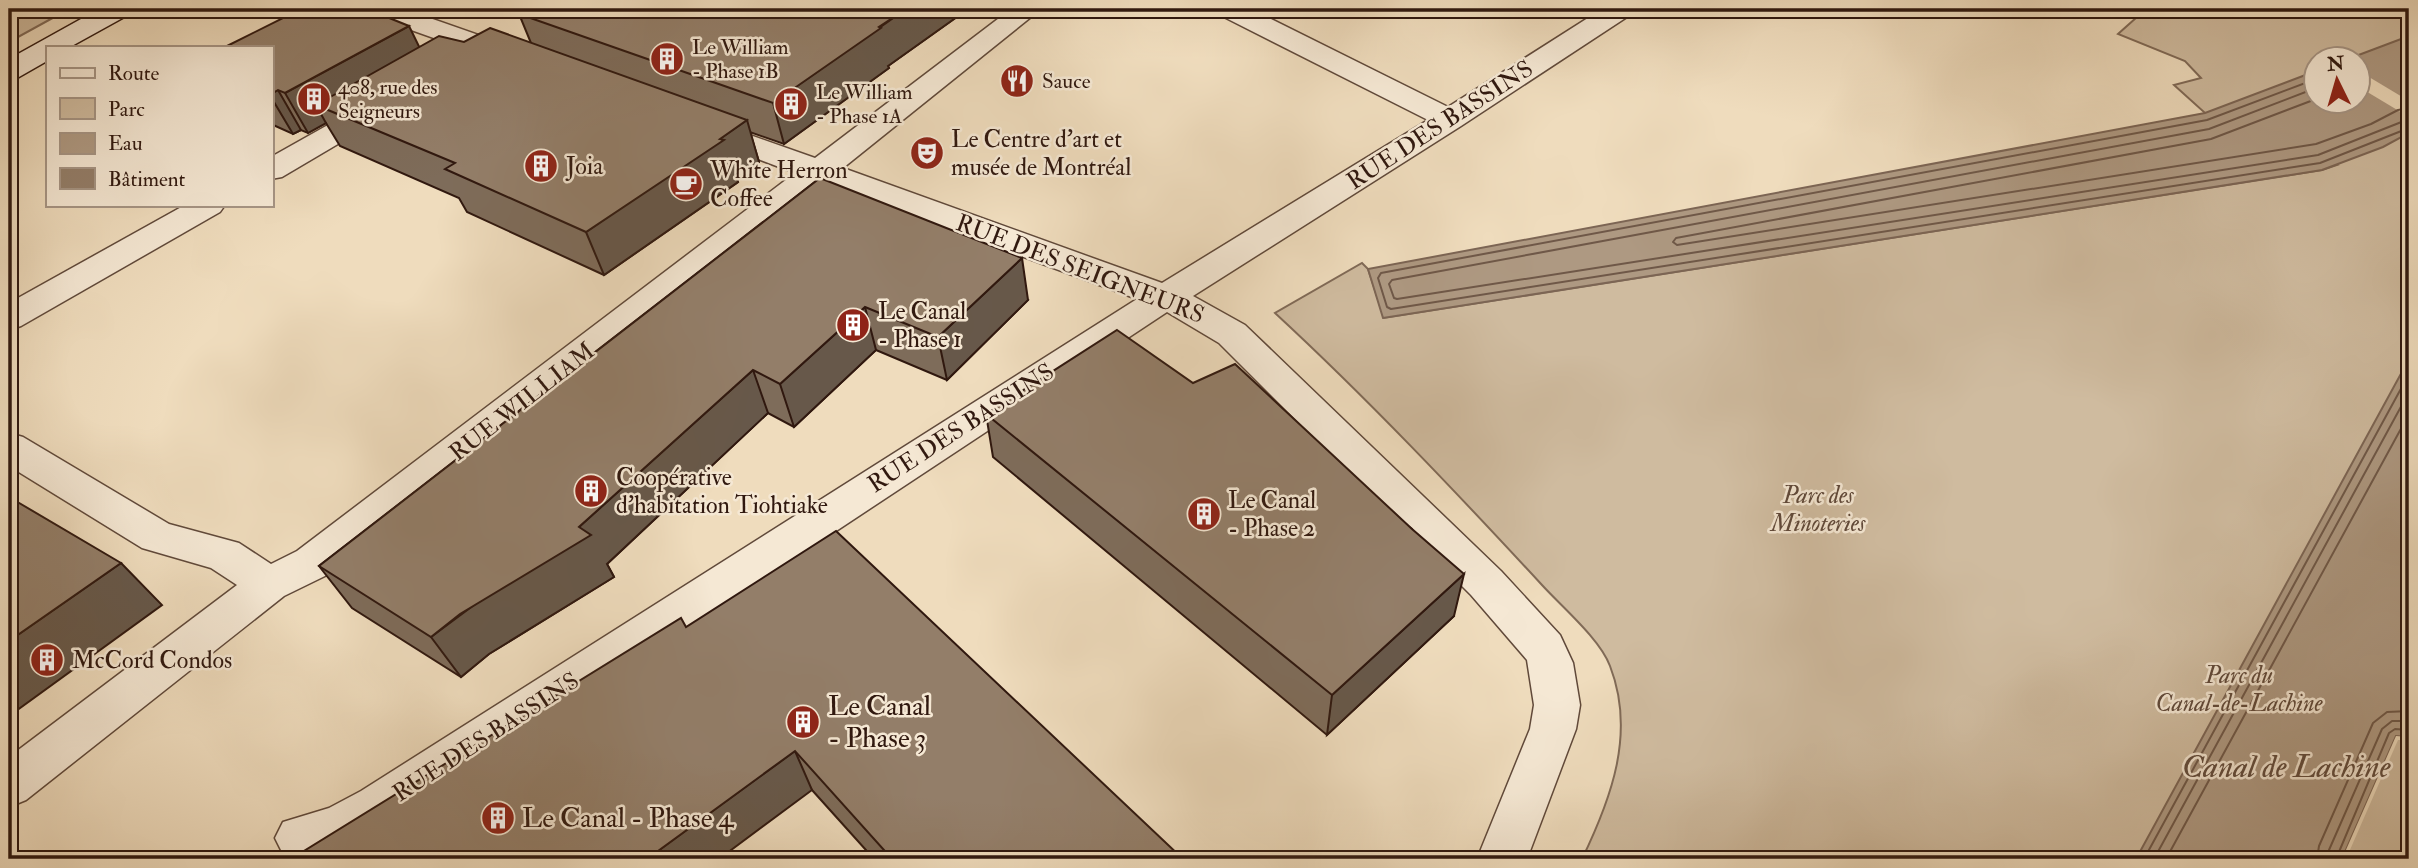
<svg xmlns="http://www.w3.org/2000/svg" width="2418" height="868" viewBox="0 0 2418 868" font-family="'IM FELL Double Pica',serif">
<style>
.green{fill:#cfbb9f;stroke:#806a57;stroke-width:2;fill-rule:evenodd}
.water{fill:#ae9982;stroke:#7c6554;stroke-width:2}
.pier{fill:#efdcbd}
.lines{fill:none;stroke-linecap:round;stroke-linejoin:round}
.shore{stroke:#6f5848;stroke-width:2}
.street-casing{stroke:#60493a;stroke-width:3}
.secondary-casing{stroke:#30180f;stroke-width:3}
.street{fill:#f5e8d4;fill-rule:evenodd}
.secondary{fill:#f5e8d4;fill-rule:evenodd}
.wall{fill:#7e6c5a;stroke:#30180f;stroke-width:2}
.shaded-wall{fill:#67584a;stroke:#30180f;stroke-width:2}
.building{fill:#937e69;stroke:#30180f;stroke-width:2}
.labels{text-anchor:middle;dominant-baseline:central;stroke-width:5;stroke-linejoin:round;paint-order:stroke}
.far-poi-label{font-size:21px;fill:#30180f;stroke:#f5e8d4;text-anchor:start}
.street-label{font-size:24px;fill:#30180f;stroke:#f5e8d4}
.poi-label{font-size:24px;fill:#30180f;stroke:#f5e8d4;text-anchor:start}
.park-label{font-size:24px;font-style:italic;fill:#60493a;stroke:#f5e8d4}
.near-poi-label{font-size:28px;fill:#30180f;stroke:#f5e8d4;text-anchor:start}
.near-water-label{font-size:32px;font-style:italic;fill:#624c3d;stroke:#f5e8d4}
</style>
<rect width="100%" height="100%" fill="#efdcbd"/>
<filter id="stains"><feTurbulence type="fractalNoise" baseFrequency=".00286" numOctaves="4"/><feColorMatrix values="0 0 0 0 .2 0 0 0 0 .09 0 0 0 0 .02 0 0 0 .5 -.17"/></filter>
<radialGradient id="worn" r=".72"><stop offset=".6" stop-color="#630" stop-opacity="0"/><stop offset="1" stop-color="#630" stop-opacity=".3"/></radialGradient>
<g class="green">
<path d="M 9,9 L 69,9 L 9,42 Z"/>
<path d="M 2146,9 L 2409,9 L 2409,859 L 1582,859 C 1611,799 1636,733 1610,666 C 1600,639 1562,607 1542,585 C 1456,492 1368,399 1275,313 L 1362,263 L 1368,269 L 1384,318 L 2322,170 L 2337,165 L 2205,113 L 2174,85 L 2201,78 L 2185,61 L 2118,34 ZM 2316,60 L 2358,60 L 2358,102 L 2316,102 Z"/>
</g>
<g class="water">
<path d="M 2409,36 L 2409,133 L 2383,147 L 2322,170 L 1383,318 L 1368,269 L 2205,113 L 2316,71 L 2316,102 L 2358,102 L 2358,60 L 2348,59 Z"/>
<path d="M 2409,359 L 2409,734 L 2408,737 L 2396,736 L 2342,859 L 2136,859 Z"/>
</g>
<g class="pier">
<path d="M 2359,71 L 2409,101 L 2409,117 L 2359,87 Z"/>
<path d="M 2409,734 L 2409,740 L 2398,740 L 2346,859 L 2342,859 L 2396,736 L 2408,737 Z"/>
</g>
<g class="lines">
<g class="shore">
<path d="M 2316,79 L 2207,120 L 1381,273 L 1378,278 L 1387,307 L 1391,309 L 2320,163 L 2409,128"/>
<path d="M 2316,88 L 2209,129 L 1392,280 L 1389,284 L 1394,298 L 1397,299 L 2318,155 L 2409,119"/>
<path d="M 2316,99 L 2211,139 L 1676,238 L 1673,242 L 1677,245 L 2316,144 L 2371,124 L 2398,110 L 2409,108"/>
<path d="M 2144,859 L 2409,374"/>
<path d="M 2154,859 L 2409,392"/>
<path d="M 2166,859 L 2409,414"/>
<path d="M 2317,859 L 2319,846 L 2373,723 L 2387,712 L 2409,711"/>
<path d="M 2328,859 L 2329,850 L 2382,729 L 2392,721 L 2409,721"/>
<path d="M 2336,859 L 2389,733 L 2395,729 L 2409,730"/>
</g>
<g class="street-casing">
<g id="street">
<path d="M 366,9 L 404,9 L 527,52 L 531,58 L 527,64 L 517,66 L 507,64 L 369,15 Z"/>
<path d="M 1011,9 L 1041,9 L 843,168 L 1162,283 L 1428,120 L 1220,15 L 1217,9 L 1251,9 L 1448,107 L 1602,9 L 1633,9 L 1630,15 L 1461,126 L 1193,296 L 1245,325 L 1501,571 L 1560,635 L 1573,663 L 1580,705 L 1576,729 L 1527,859 L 1477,859 L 1530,729 L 1534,705 L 1527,660 L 1471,595 L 1219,343 L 1167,312 L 395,823 C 362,841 321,868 283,854 L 275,838 L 283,822 L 329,808 L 361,791 L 1137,299 L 824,183 L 327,575 L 284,596 L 26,800 L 9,807 L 9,757 L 237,585 L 211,568 L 142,548 L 9,466 L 9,433 L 23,437 L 169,524 L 239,543 L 271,564 L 297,551 L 795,173 L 694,135 L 690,129 L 694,123 L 705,120 L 716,123 L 815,158 Z"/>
<path d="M 377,100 L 387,103 L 392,109 L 387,115 L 282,177 L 271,179 L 271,157 L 367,103 Z"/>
<path d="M 185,205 L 225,205 L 220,212 L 21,326 L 9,330 L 9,303 Z"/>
</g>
</g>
<g class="secondary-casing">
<path id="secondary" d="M 99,9 L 131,9 L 128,15 L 70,47 L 47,47 L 47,61 L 19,77 L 9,80 L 9,59 Z"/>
</g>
<use href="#street" class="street"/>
<use href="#secondary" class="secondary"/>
</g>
<g class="wall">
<path d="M 528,9 L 968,9 L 888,66 L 889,68 L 784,144 L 750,132 L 759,162 L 737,179 L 738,182 L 604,275 L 467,212 L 459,198 L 340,146 L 326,123 L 308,133 L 301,130 L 293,134 L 271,124 L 271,47 L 420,47 L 464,42 L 531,43 L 519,14 Z"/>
<path d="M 820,178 L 1028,300 L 947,380 L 876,350 L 794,427 L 768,413 L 607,564 L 614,577 L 489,654 L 461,677 L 352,608 L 319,566 Z"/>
<path d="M 1193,383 L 1412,529 L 1454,616 L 1327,735 L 993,457 L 986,414 Z"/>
<path d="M 686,627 L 1183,859 L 874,859 L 812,790 Z"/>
</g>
<g class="shaded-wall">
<path d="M 906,9 L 968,9 L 888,66 L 889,68 L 784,144 L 773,103 Z"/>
<path d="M 409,26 L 428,65 L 316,105 L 326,123 L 308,133 L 285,93 Z"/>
<path d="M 278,90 L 301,130 L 293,134 L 271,97 L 271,94 Z"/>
<path d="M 747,120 L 759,162 L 737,179 L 738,182 L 604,275 L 586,232 Z"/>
<path d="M 1022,258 L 1028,300 L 947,380 L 938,337 Z"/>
<path d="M 865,307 L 876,350 L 794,427 L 780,384 Z"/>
<path d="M 753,370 L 768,413 L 607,564 L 614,577 L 489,654 L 461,677 L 431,637 L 579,527 Z"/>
<path d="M 121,563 L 162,605 L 9,716 L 9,641 Z"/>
<path d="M 1464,574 L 1454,616 L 1327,735 L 1332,695 Z"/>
<path d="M 795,751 L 812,790 L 719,859 L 647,859 Z"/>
</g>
<g class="building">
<path d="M 301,9 L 367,9 L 409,26 L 285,93 L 278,90 L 271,94 L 271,47 L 225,47 Z"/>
<path d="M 528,9 L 906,9 L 879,27 L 881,28 L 773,103 L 519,14 Z"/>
<path d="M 490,28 L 747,120 L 720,139 L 724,140 L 586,232 L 445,169 L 455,163 L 316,105 L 439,36 L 464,42 Z"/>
<path d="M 820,178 L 1022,258 L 938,337 L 865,307 L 780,384 L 753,370 L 579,527 L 591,535 L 460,614 L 431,637 L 319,566 Z"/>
<path d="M 1117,330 L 1193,383 L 1235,364 L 1412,529 L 1464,574 L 1332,695 L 986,414 Z"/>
<path d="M 9,497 L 121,563 L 9,641 Z"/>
<path d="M 836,531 L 1183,859 L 892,859 L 795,751 L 647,859 L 291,859 L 681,618 L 686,627 Z"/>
</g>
<defs>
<g id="building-disc" transform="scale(1.75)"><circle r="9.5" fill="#8f2418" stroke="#f5e8d4"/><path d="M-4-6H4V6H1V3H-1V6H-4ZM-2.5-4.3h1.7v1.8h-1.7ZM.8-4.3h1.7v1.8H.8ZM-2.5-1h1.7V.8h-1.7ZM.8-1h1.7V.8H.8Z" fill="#fff"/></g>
<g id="restaurant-disc" transform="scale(1.75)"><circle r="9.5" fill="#8f2418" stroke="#f5e8d4"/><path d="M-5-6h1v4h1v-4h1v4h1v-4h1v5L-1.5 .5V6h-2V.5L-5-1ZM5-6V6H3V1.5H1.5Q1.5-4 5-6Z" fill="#fff"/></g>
<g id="theatre-disc" transform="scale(1.75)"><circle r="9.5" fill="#8f2418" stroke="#f5e8d4"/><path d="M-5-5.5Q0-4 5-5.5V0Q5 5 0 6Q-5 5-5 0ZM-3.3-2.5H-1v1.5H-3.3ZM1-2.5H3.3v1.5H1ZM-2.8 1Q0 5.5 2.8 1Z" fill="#fff"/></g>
<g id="cafe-disc" transform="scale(1.75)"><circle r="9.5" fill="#8f2418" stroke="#f5e8d4"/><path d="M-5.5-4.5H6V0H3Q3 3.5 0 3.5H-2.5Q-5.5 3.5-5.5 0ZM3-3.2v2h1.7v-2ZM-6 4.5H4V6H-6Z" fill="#fff"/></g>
</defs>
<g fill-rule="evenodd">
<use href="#building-disc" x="667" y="59"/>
<use href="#restaurant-disc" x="1017" y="81"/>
<use href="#building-disc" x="314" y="99"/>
<use href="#building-disc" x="791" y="104"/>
<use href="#theatre-disc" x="927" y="153"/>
<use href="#building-disc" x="541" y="166"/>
<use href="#cafe-disc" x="686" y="184"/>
<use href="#building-disc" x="853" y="325"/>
<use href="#building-disc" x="591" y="491"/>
<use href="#building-disc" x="1204" y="514"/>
<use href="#building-disc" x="47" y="660"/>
<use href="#building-disc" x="803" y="722"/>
<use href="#building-disc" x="498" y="818"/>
</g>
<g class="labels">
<g class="far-poi-label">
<text x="692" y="47">Le William<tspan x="692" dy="24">- Phase 1B</tspan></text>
<text x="1042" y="81">Sauce</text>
<text x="338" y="87">408, rue des<tspan x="338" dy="24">Seigneurs</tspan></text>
<text x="816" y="92">Le William<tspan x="816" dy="24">- Phase 1A</tspan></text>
</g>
<g class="street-label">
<text transform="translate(1440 125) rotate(-33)">RUE DES BASSINS</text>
<text transform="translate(1080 269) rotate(21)">RUE DES SEIGNEURS</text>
<text transform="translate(522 402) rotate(-38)">RUE WILLIAM</text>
<text transform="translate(961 428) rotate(-33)">RUE DES BASSINS</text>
<text transform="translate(486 737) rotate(-33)">RUE DES BASSINS</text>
</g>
<g class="poi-label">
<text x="951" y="139">Le Centre d'art et<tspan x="951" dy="28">musée de Montréal</tspan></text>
<text x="566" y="166">Joia</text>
<text x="710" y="170">White Herron<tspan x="710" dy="28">Coffee</tspan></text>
<text x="878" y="311">Le Canal<tspan x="878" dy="28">- Phase 1</tspan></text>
<text x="616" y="477">Coopérative<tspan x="616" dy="28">d'habitation Tiohtiake</tspan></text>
<text x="1228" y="500">Le Canal<tspan x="1228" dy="28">- Phase 2</tspan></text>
<text x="72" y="660">McCord Condos</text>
</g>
<g class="park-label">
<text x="1818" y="495">Parc des<tspan x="1818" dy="28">Minoteries</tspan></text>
<text x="2239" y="675">Parc du<tspan x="2239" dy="28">Canal-de-Lachine</tspan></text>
</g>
<g class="near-poi-label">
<text x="828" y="706">Le Canal<tspan x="828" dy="32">- Phase 3</tspan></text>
<text x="522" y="818">Le Canal - Phase 4</text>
</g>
<g class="near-water-label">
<text x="2286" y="767">Canal de Lachine</text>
</g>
</g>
<rect width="2418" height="868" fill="none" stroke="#efdcbd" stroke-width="35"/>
<rect x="10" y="10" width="2397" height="847" fill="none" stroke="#30180f" stroke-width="3.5"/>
<rect x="18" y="18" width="2383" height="833" fill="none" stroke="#30180f" stroke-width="2"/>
<rect x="46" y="46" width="228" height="161" fill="#f5e8d4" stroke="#a69585" stroke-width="2"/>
<rect x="60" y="68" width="35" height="10" fill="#f5e8d4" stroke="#a69585" stroke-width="2"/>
<text x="108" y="80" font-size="21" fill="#30180f">Route</text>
<rect x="60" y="98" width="35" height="21" fill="#cfbb9f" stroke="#a69585" stroke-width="2"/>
<text x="108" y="116" font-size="21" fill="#30180f">Parc</text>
<rect x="60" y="133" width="35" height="21" fill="#ae9982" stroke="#a69585" stroke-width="2"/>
<text x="108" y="150" font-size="21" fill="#30180f">Eau</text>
<rect x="60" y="168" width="35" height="21" fill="#937e69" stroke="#a69585" stroke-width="2"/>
<text x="108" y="186" font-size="21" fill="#30180f">Bâtiment</text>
<g transform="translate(2337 80) rotate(355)"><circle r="33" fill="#f5e8d4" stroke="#a69585" stroke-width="2"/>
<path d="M0-5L12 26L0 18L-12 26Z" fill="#8f2418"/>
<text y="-10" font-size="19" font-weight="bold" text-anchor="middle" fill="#30180f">N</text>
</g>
<rect width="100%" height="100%" filter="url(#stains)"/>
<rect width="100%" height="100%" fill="url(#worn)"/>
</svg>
